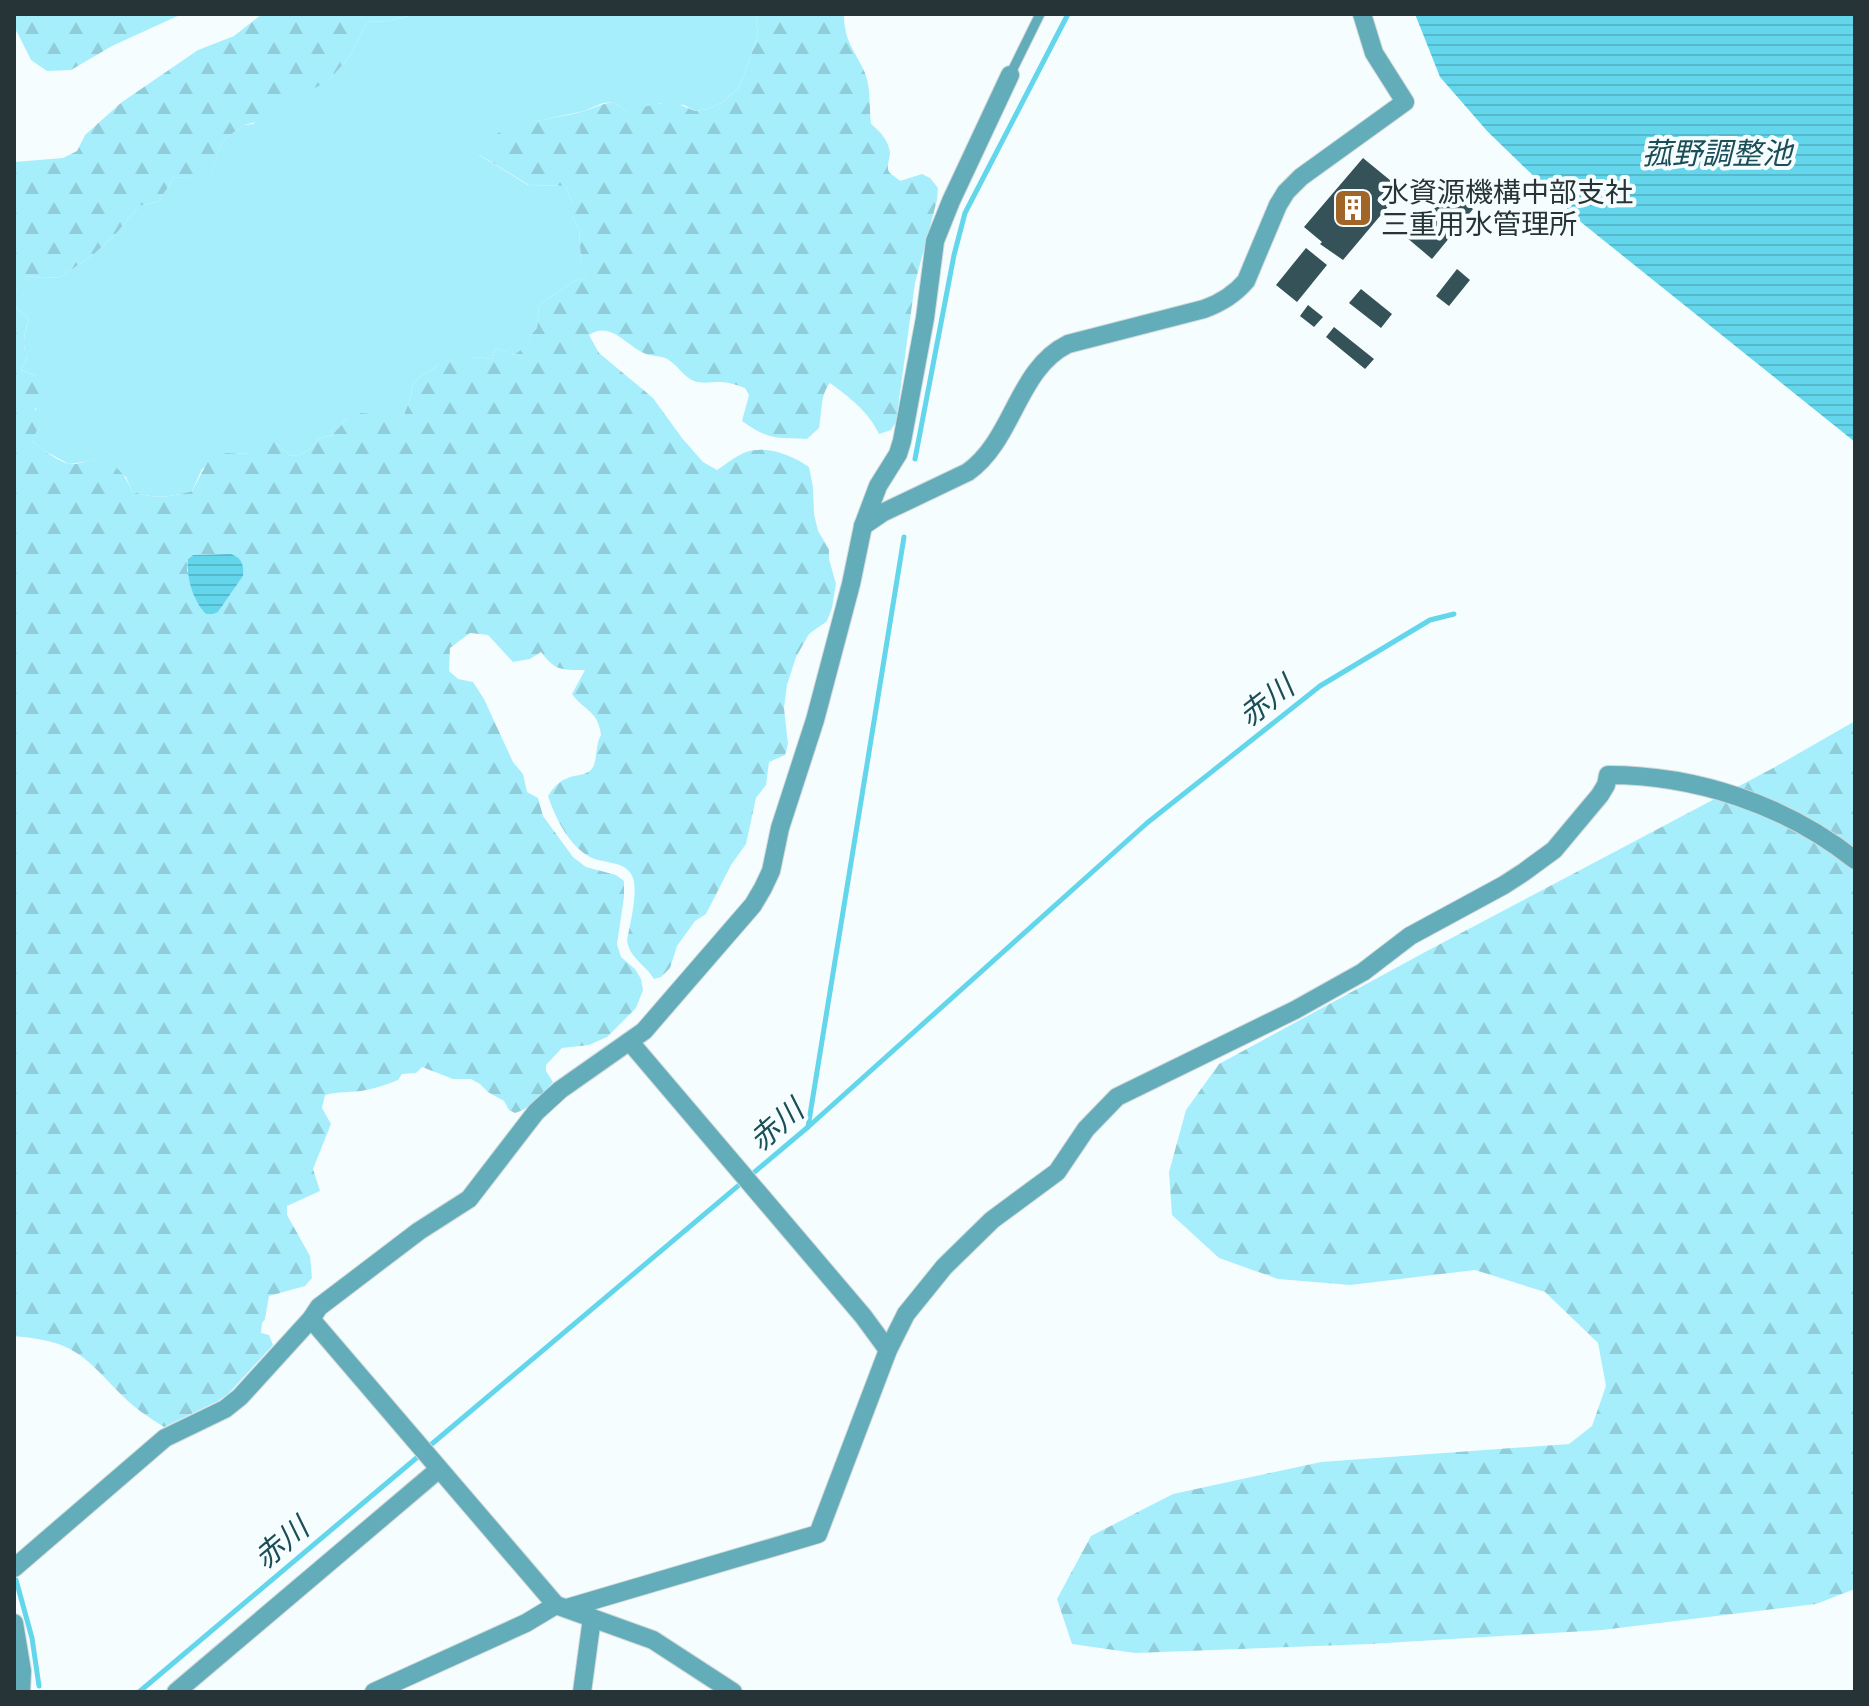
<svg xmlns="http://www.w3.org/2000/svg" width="1869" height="1706" viewBox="0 0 1869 1706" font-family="'DM Sans','Noto Sans JP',sans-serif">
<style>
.grass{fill:#a7eefd}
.forest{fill:url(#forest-firs);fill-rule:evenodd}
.water{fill:url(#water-rules)}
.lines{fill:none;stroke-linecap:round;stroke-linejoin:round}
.stream{stroke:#63d6ec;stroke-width:5}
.building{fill:#355258}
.lane-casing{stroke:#d1d9da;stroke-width:11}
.street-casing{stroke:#d1d9da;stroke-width:20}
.lane{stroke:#63acba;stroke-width:9}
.street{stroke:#63acba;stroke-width:18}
.labels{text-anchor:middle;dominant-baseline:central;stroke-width:8;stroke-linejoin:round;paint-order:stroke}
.poi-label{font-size:28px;fill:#273437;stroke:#f6fdfe;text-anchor:start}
.water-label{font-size:30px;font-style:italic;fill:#1b4e57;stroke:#f6fdfe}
</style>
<defs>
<pattern id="forest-firs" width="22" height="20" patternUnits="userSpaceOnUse" patternTransform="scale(2)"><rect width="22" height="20" fill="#a7eefd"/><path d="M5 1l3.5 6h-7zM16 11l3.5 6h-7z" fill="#90cdd9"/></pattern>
<pattern id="water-rules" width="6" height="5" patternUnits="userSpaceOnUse" patternTransform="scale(2)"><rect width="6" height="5" fill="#63d6ec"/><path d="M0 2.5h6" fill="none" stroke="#56b8cb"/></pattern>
</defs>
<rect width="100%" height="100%" fill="#f6fdfe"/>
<path class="grass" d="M 417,14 L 758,14 L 756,21 L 758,34 L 740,86 L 723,102 L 707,109 L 695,111 L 684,105 L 660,103 L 647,108 L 625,111 L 614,102 L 603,103 L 584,111 L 533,122 L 479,155 L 528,185 L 566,186 L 572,203 L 572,216 L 579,229 L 581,262 L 588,277 L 578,279 L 539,305 L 537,328 L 530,336 L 527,346 L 514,355 L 496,348 L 492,359 L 474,357 L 438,365 L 428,373 L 421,375 L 412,386 L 411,397 L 403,417 L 347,419 L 332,435 L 318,439 L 312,447 L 300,455 L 290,456 L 276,443 L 252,454 L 226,453 L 202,469 L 192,491 C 171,497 152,500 132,491 L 126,477 L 96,460 L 69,464 L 41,449 L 31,440 L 35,435 L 37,376 L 21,370 L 27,356 C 21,343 25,332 29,319 L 14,305 C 14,289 17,287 28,276 L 41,278 L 61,277 L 94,254 L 115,235 L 139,206 L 159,201 L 174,178 L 210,176 L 222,141 L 244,125 L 253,124 L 284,99 L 331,78 L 351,55 L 367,22 L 387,21 Z"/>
<g class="forest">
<path d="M 14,14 L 182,14 L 112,46 L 71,70 L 47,71 L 31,60 L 17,32 L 14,29 Z"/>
<path d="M 262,14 L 417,14 L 387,21 L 367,22 L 351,55 L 331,78 L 317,87 L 284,99 L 269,119 L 244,125 L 222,141 L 210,177 L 174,178 L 159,201 L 139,206 L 115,235 L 94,254 L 61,277 L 41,278 L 28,276 L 14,292 L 14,162 L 63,158 L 77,151 L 85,135 L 122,102 L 198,50 L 234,36 Z"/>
<path d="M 758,14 L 844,14 C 844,42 855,50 865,73 C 871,88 869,108 871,124 C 880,131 888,140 890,152 C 890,159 886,166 889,172 C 891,174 898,179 900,181 L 922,174 L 930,178 L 938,188 L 937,200 L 915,283 L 896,422 L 891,430 L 879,434 C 868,411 850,398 830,383 C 820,395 822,413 819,428 L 807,439 C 775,438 769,440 742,421 L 749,395 L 745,388 C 737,385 728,382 720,382 C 711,382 703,384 694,381 C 684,377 679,367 670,361 C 663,355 654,357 646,354 C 627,347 611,320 589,335 L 599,353 L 653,398 L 682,438 L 703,462 L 717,470 C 726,464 736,456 746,452 C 767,445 792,455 809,467 L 813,487 L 814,514 L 818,531 L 829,549 L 829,559 L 836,584 L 832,608 L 827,621 L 809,634 L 796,657 L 787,685 L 784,708 L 788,744 L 785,755 L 769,762 L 766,785 L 756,798 L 746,844 L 731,865 L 706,914 L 695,921 L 677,946 L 670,968 L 661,977 L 654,979 C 646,965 629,958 627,940 C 630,924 638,893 633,878 C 627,860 603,864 590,857 C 569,846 555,817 548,796 C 554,787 559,781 568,778 C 577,774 588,776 593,767 C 598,757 595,745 601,735 C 598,710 584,711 572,694 L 585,670 C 562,670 555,671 541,652 L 530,659 L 513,662 L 488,635 L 470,633 L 450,648 L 449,671 L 458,679 L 473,682 L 484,699 L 513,762 L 523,774 L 527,792 L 538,798 L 543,816 L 573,857 L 586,867 L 616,875 L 624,881 L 624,897 L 617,944 L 621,957 L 635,969 L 641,979 L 643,990 L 636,1008 L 607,1037 L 589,1045 L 562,1048 L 546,1065 L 546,1071 L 553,1082 C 543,1094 530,1109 515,1113 L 509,1110 L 504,1101 L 488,1092 L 480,1084 L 471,1079 L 453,1079 L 422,1067 L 416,1073 L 402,1074 L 398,1080 C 388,1084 377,1088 366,1090 C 352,1093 339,1091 325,1095 L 322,1108 L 331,1124 L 313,1169 L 320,1191 L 287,1206 L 287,1215 L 310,1256 L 312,1278 L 305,1286 L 269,1296 L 265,1319 L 262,1323 L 261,1333 L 269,1335 L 273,1345 L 228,1394 L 218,1401 L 164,1427 C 152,1419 140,1412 129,1402 C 109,1384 92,1360 68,1348 C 52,1340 32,1338 14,1336 L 14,305 L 29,319 C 25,331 21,343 27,356 L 21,370 L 37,376 C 39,388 41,398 35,409 L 41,421 L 32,441 C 40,448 59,462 70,464 C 78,465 87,460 95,460 C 115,461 125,474 132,491 C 152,500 171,497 192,491 L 209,459 L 226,453 L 251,454 L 253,443 L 264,438 L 276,443 L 290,456 L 300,455 L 312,447 L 318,439 L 332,435 L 347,419 L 361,413 L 403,417 L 411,397 L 412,386 L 421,375 L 428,373 L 438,365 L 455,359 L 474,357 L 492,359 L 496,348 L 514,355 L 526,346 L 530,336 L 537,328 L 539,305 L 578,279 L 587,277 L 581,262 L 579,229 L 572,216 L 572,203 L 566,186 L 529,185 L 478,154 C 480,151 482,147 484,144 C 501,122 559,119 584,111 C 595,108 603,103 614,102 L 625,111 L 671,101 L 695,111 L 707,109 L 723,102 L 740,86 L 758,34 L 756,21 ZM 231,554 L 243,576 L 218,612 L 187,571 L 188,559 L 193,555 Z"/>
<path d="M 1855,721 L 1855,1589 L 1816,1604 L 1602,1630 L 1370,1644 L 1135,1653 L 1072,1644 L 1057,1599 L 1091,1536 L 1173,1494 L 1321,1462 L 1569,1444 L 1592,1426 L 1606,1386 L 1598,1343 L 1545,1292 L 1475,1270 L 1350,1285 L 1278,1279 L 1219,1258 L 1172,1215 L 1169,1172 L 1186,1110 L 1219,1064 L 1427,951 L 1775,767 Z"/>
</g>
<g class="water">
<path d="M 1415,14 L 1855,14 L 1855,442 L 1582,223 L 1488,132 L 1440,77 Z"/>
<path d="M 231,554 C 242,558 244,565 243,576 L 218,612 L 213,614 L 206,614 C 193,601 186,577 188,559 L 193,555 Z"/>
</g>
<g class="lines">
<g class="stream">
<path d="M 915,459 L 954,255 L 965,213 L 1068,14"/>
<path d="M 808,1127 L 904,537"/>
<path d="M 427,1448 L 808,1127 L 1147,823 L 1320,686 L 1430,620 L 1454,614"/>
<path d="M 16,1580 L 32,1638 L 39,1686"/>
<path d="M 139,1692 L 420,1455"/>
</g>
</g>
<g class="building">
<path d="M 1363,158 L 1402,190 L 1343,260 L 1320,244 L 1322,242 L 1304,227 Z"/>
<path d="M 1448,188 L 1473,209 L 1432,259 L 1406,237 Z"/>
<path d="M 1306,248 L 1327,265 L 1297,302 L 1276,285 Z"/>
<path d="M 1457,269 L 1470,280 L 1449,306 L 1436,296 Z"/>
<path d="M 1361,289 L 1392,314 L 1381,328 L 1349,303 Z"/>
<path d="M 1308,305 L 1323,317 L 1314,327 L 1300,316 Z"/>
<path d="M 1334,327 L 1374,359 L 1365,369 L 1326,337 Z"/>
</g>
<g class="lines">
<g class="lane-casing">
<path id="lane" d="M 1010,75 L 1040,14"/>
</g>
<g class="street-casing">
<g id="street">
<path d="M 863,526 L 882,513 L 968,472 C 1014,439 1017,369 1068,344 L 1204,309 C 1221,303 1234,295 1246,281 L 1278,205 L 1286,192 L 1301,177 L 1405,102 L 1374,53 L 1362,14"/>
<path d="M 630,1042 L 863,1316 L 888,1350"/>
<path d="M 311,1319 L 556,1605 L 653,1640 L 733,1692"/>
<path d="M 14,1568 L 165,1438 L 225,1409 L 240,1397 L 311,1319 L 319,1307 L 419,1231 L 469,1199 L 536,1112 L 560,1090 L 644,1031 L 753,905 L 763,888 L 771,871 L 780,828 L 815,720 L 851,584 L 863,526 L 878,486 L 898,454 L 902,441 L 925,318 L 935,241 L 951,201 L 1010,75"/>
<path d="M 567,1608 L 818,1534 L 888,1350 L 906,1314 L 944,1267 L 992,1220 L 1057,1172 L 1086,1129 L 1117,1097 L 1295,1010 L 1363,972 L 1410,936 L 1504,885 L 1524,872 L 1554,850 L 1600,795 L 1606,785 L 1608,775 C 1696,775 1786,805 1855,860"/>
<path d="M 14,1623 L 22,1671 L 21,1692"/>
<path d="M 176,1692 L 438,1470"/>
<path d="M 374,1692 L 526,1623 L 556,1605"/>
<path d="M 582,1692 L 592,1618"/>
</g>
</g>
<use href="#lane" class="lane"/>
<use href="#street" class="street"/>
</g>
<defs>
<g id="building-square" transform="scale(2)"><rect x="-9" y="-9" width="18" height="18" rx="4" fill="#a26528" stroke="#f6fdfe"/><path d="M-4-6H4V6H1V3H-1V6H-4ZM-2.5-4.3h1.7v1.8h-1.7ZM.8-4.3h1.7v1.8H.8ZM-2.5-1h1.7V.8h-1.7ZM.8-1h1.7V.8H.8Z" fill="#fff"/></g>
</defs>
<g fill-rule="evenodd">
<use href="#building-square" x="1353" y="208"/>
</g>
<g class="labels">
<g class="poi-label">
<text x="1381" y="192">水資源機構中部支社<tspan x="1381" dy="32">三重用水管理所</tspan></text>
</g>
<g class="water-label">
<text x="1717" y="153">菰野調整池</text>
<text transform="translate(1266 701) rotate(-38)">赤川</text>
<text transform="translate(776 1125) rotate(-41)">赤川</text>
<text transform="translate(281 1543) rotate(-40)">赤川</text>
</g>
</g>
<rect width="1869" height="1706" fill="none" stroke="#273437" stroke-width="32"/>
</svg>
